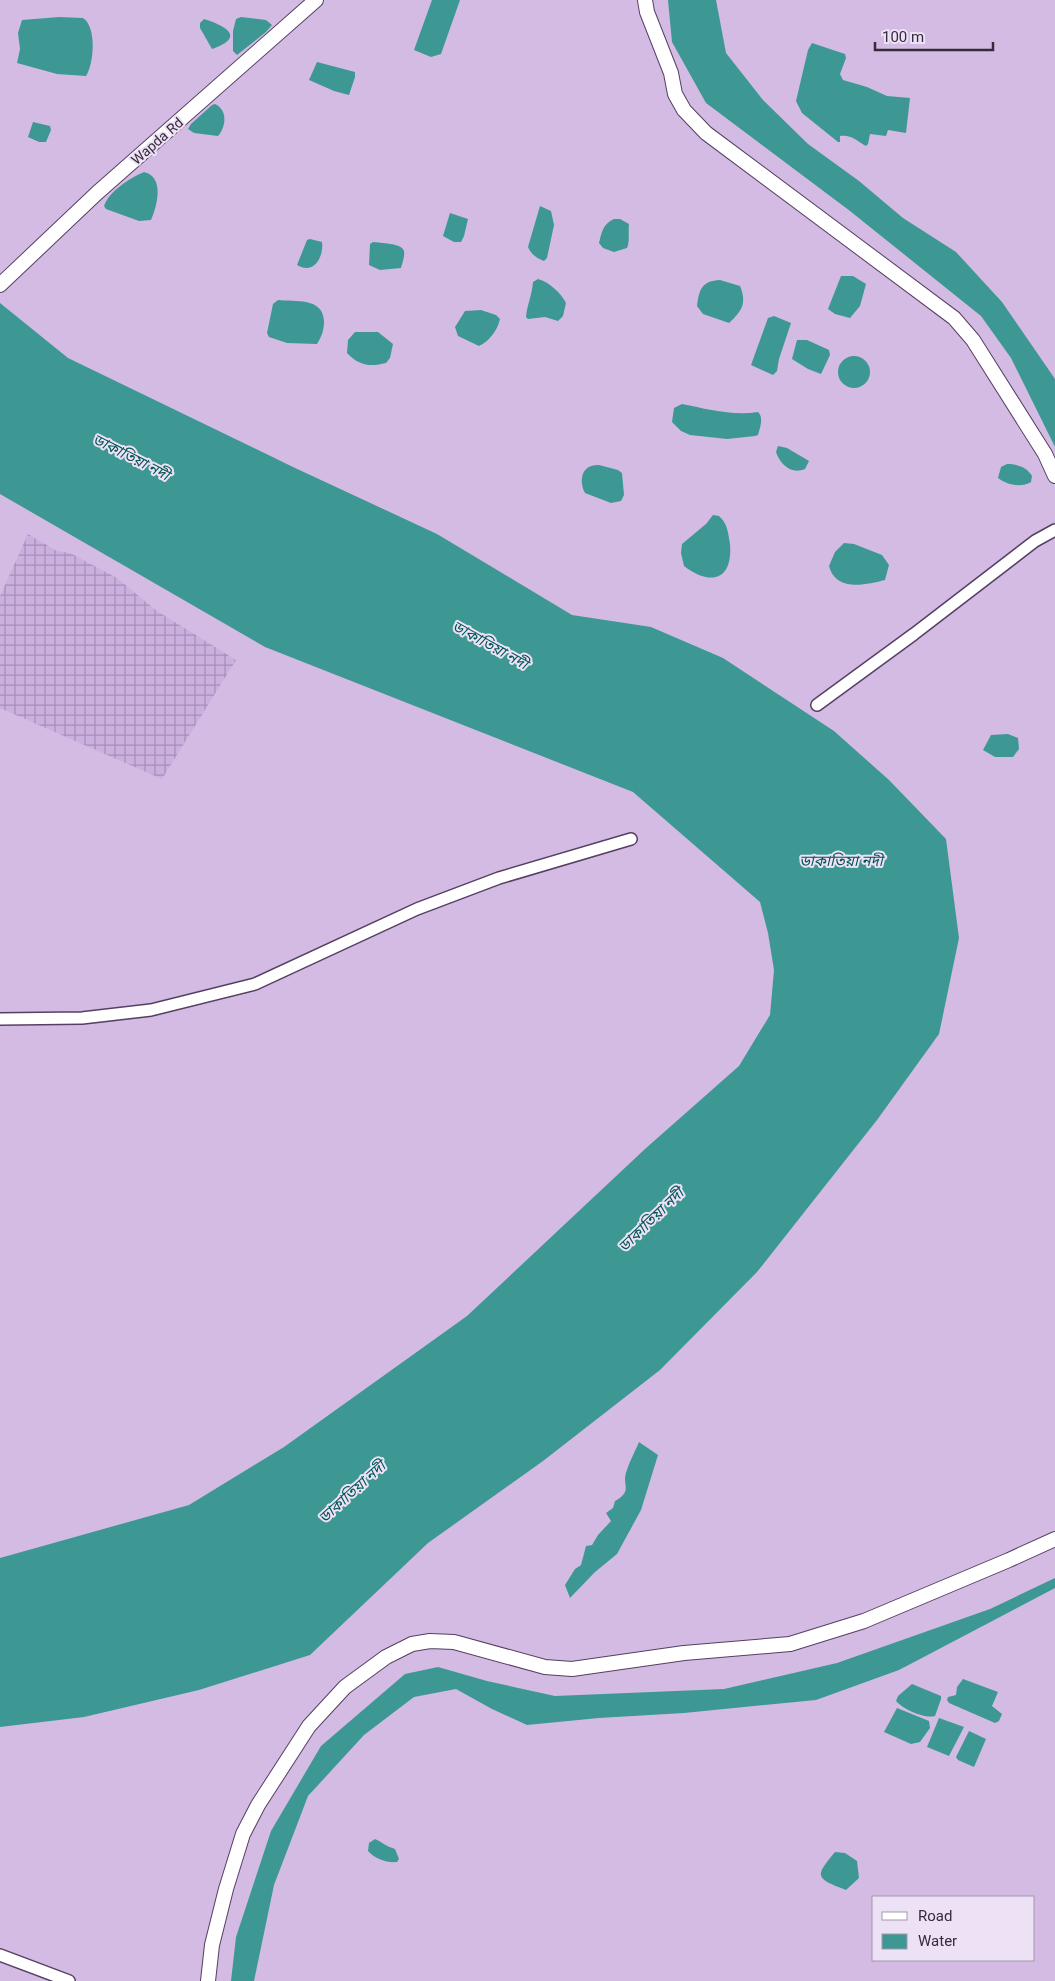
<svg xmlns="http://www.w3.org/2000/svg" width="1055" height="1981" viewBox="0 0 1055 1981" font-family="Roboto,'Noto Sans Bengali',sans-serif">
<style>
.industrial{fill:url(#industrial-grid)}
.water{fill:#3d9894}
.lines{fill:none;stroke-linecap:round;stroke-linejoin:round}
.minor-casing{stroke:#554063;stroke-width:14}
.major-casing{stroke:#554063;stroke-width:16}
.minor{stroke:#fff;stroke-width:11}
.major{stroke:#fff;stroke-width:14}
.labels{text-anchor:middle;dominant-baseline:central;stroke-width:4;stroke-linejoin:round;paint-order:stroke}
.street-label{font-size:14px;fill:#352b3b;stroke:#ede1f6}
.water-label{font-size:15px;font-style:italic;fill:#015553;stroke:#ede1f6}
</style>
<defs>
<pattern id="industrial-grid" width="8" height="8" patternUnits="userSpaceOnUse" patternTransform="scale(1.25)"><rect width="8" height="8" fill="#cbafdf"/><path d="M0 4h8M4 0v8" fill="none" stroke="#a68fb6"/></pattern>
</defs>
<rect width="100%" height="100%" fill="#d3bbe4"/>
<path class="industrial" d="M 28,534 L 57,551 L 70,553 L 117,578 L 157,611 L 236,660 L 162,779 L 0,708 L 0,596 Z"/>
<g class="water">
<path d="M 432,0 L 460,0 L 441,54 L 431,57 L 414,50 Z"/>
<path d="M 668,0 L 716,0 L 726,53 L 763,100 L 808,144 L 859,181 L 903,218 L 956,252 L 1002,302 L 1055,379 L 1055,447 L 1011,358 L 981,316 L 850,211 L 706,103 L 672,42 Z"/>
<path d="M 59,17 L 83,18 C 97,27 94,64 86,76 L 57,74 L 17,63 L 20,49 L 18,33 L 22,20 Z"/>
<path d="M 241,17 L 266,20 L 272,25 L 266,32 L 237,55 L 233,51 L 233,31 L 236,19 Z"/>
<path d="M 204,19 C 226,26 246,37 212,49 L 200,28 L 200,23 Z"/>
<path d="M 812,43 L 845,54 L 846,58 L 840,74 L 843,80 L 867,87 L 887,96 L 910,98 L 906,133 L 888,130 L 886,136 L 870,134 L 868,144 L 866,146 C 858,141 850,134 840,136 L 840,142 L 838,142 L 802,113 L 796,101 L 808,50 Z"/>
<path d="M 317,62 L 355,72 L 355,77 L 349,95 L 334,91 L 309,80 Z"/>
<path d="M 215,104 C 228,110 226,127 218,136 L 194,133 L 188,129 L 191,124 L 212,105 Z"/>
<path d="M 33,122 L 50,126 L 51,130 L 46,142 L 39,142 L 28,137 Z"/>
<path d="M 144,172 C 165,177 157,206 151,220 L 139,221 L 106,209 L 104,206 C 109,191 130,178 144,172 Z"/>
<path d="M 540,206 L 551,211 L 554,225 L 547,258 L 544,261 C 536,258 531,254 528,247 Z"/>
<path d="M 450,213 L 468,219 L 464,236 L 461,242 L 454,242 L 443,236 Z"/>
<path d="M 614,219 L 620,219 L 629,224 C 628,231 630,242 627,248 L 614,252 L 603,248 L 599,243 C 602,231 603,224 614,219 Z"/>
<path d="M 310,239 L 322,242 C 324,258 313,275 297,265 L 307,240 Z"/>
<path d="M 373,242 C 380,243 402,243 404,251 C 405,256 402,264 401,268 L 380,270 L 369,265 L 370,244 Z"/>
<path d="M 841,276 L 853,276 L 866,284 L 860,306 L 850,318 L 835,314 L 828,309 Z"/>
<path d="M 538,279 C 549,282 561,293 566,303 L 563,316 L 558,321 L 545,317 L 528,319 L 526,317 C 527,305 532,295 533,282 Z"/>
<path d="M 720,280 L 740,286 C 747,303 742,311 729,323 L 703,314 L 697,306 C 699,289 702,281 720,280 Z"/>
<path d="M 278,300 C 295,302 323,297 324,321 C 324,330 322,336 317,344 L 287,343 L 269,337 L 267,333 L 273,304 Z"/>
<path d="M 0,303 L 68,358 L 293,467 L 437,534 L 572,615 L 651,627 L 723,658 L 834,731 L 889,780 L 946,839 L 959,938 L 939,1034 L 877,1120 L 757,1272 L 660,1370 L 543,1461 L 428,1543 L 310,1655 L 199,1690 L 84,1717 L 0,1727 L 0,1558 L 189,1505 L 284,1447 L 467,1316 L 645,1149 L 739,1066 L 770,1015 L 774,970 L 768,933 L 760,902 L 633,792 L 265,647 L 0,494 Z"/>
<path d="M 481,310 L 496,315 L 500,319 C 498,329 489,342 479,346 L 458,336 L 455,327 L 465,311 Z"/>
<path d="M 774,316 L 791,323 L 779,359 L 777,371 L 773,375 L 751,365 L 768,318 Z"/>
<path d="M 355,332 L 378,332 L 393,344 L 390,358 L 386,363 C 371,367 359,366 347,353 L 348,340 Z"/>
<path d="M 797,340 L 807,340 L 829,350 L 830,355 L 821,374 L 808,369 L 792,359 Z"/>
<circle cx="854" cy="372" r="16"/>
<path d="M 682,404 C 707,409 732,416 758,412 C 764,417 760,428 758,435 L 755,436 L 727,439 L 690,435 L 681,431 L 672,422 L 674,408 Z"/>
<path d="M 778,446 L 787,448 L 809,461 L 805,469 C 791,475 780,464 776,452 Z"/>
<path d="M 1007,464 C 1017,464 1027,467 1032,476 L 1031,482 C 1021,488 1007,485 998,478 L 1001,467 Z"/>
<path d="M 599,465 L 618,470 L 622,473 L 624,495 L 621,501 L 611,503 L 585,493 C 578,480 582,464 599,465 Z"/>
<path d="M 713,515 L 719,516 C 728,524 728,533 730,544 C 733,581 710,586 684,566 L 681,553 L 682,544 L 706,524 Z"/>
<path d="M 844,543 L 854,544 L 882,555 L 889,565 L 885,580 C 865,585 836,592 829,566 L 835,552 Z"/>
<path d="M 1008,734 L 1018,738 L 1019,749 L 1013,757 L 995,757 L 983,750 L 991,735 Z"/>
<path d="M 639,1442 L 658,1455 L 641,1510 L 617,1554 L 595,1572 L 570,1598 L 565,1585 L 575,1569 L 581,1565 L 586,1546 L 592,1545 L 598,1535 L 611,1521 L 606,1513 L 613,1508 L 615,1501 C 633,1491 622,1485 626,1473 C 629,1462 635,1452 639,1442 Z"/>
<path d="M 1055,1578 L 1055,1588 L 899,1670 L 816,1700 L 684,1713 L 599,1718 L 527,1725 L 492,1709 L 456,1689 L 414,1697 L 364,1735 L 308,1796 L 274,1885 L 254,1981 L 231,1981 L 236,1937 L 271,1831 L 321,1746 L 405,1674 L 438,1667 L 487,1681 L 555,1696 L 724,1689 L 837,1663 L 990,1609 Z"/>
<path d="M 963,1679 L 998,1692 L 992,1706 L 1002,1714 L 999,1721 L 995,1723 L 949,1703 L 947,1700 L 948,1697 L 956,1695 L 957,1687 Z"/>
<path d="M 912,1684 L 941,1696 L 941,1699 L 935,1716 C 924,1719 903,1709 896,1701 L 898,1696 Z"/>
<path d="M 897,1708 L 929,1721 L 930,1728 L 920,1742 L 911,1744 L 884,1732 Z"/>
<path d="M 939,1718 L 964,1727 L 949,1756 L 927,1747 Z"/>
<path d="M 969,1731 L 986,1739 L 974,1767 L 958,1760 L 956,1757 Z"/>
<path d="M 375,1839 C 384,1843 385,1846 395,1849 L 399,1859 L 397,1862 C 387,1863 375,1859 368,1851 L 369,1843 Z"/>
<path d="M 835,1852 L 845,1853 L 857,1861 L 859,1878 L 846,1890 C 814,1878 815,1876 835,1852 Z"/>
</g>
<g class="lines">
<g class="minor-casing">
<g id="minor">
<path d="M 817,705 L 914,634 L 1035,541 L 1055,530"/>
<path d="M 0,1019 L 82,1018 L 151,1010 L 255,984 L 417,909 L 499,878 L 631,839"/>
<path d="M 0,1955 L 69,1981"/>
</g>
</g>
<g class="major-casing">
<g id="major">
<path d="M 645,0 L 647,12 L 671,73 L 675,94 L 684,110 L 706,133 L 954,318 L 973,340 L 1045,454 L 1055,476"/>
<path d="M 0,285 L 97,193 L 316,0"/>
<path d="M 208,1981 L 212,1945 L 226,1889 L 243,1834 L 258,1805 L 309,1726 L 345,1687 L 386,1657 L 412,1644 L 430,1641 L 454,1642 L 545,1667 L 572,1669 L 684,1653 L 790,1644 L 864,1621 L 1009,1560 L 1055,1539"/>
</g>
</g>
<use href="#minor" class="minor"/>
<use href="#major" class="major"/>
</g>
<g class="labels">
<g class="street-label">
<text transform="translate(157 141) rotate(-41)">Wapda Rd</text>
</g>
<g class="water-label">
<text transform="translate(131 457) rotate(27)">ডাকাতিয়া নদী</text>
<text transform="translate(490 645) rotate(29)">ডাকাতিয়া নদী</text>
<text x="841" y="861">ডাকাতিয়া নদী</text>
<text transform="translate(651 1220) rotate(-44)">ডাকাতিয়া নদী</text>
<text transform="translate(352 1492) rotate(-42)">ডাকাতিয়া নদী</text>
</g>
</g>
<rect x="872" y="1896" width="162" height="65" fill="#ede1f6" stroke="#a398ab"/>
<rect x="882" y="1912" width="25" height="8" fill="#ffffff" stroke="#a398ab"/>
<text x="918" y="1921" font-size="15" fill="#352b3b">Road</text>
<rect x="882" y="1934" width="25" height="15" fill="#3d9894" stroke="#a398ab"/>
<text x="918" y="1946" font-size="15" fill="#352b3b">Water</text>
<path d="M875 42v8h118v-8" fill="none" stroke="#352b3b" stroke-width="2.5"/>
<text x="882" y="42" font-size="15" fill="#352b3b" stroke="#ede1f6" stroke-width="4" paint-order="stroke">100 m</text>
</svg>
